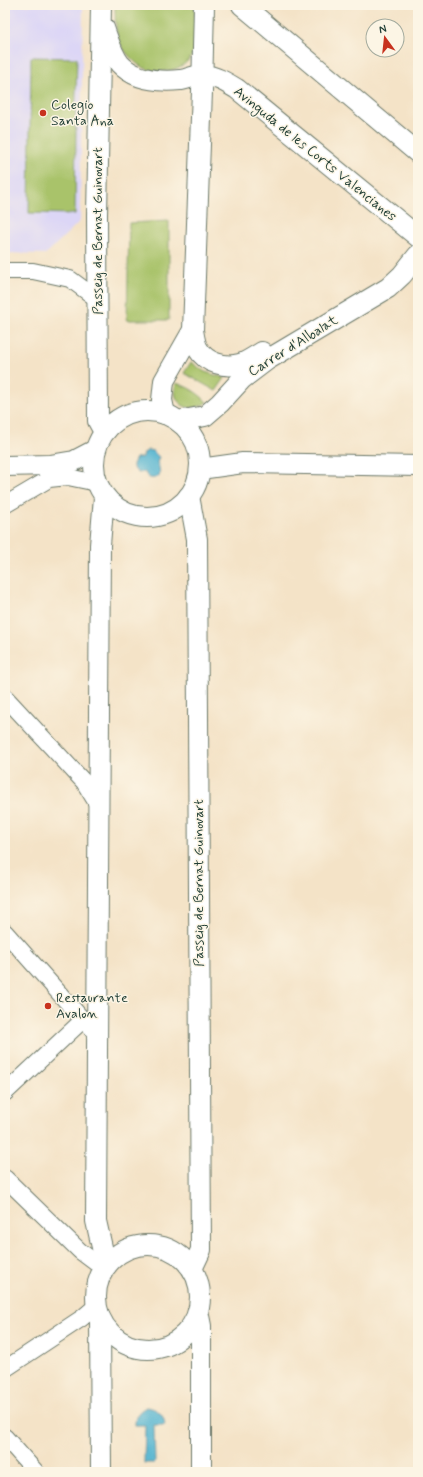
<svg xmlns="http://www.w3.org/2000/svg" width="423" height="1477" font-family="Mynerve,sans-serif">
	<rect width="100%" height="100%" fill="#fcf5e5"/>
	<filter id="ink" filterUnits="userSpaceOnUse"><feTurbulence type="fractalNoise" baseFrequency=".025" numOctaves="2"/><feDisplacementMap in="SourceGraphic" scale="8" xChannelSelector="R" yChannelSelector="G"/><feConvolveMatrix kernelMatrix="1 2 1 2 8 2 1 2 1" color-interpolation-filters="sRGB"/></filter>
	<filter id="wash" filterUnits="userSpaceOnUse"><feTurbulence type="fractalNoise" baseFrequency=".012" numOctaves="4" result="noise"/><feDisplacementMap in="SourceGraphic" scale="16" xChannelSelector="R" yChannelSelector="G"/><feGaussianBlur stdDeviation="0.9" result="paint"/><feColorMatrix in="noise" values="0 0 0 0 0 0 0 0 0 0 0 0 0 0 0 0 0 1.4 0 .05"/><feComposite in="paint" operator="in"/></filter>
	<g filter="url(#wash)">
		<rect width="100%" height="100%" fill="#f4e3c7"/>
		<path fill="#dcd6f6" d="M 5,5 L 83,5 L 80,221 L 46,254 L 5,253 Z"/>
		<g fill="#a9c36a" stroke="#64804f">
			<path d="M 115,5 L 195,5 C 195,14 197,45 194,51 C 186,72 157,77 139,65 C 133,61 126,53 122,47 C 115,35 115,18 115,5 Z"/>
			<path d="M 31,57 L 77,58 L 75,128 L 76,129 L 75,214 L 29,213 Z"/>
			<path d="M 169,221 L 169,320 L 127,320 L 129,223 Z"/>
			<path d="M 191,362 L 205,372 L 225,378 L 216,391 L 184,373 Z"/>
			<path d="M 176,383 C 189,387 198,393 207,402 C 191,415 170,405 176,383 Z"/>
		</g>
		<g fill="#51b3d0" stroke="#387882">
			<path d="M 148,450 L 153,451 L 159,457 L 157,463 C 160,468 160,471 159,476 C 153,480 147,479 145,472 L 138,473 L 133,468 L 133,464 L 136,458 L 143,457 L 144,453 Z"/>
			<path d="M 146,1407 C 157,1408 164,1414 165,1425 L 154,1425 L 155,1463 L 144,1463 L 145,1425 L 135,1425 C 135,1415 138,1412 146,1407 Z"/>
		</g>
	</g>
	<g filter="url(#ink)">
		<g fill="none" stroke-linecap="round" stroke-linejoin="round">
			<defs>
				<g id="minor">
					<path d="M 5,271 L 33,271 L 70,279 L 97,299"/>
					<path d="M 5,505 L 49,479 L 68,477 L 97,483"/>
					<path d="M 5,697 L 84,782 L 98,805"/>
					<path d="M 5,932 L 83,1020 L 97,1034"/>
					<path d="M 5,1093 L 83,1020"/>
					<path d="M 5,1178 L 80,1251 L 104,1269"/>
					<path d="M 5,1369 L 82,1318 L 96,1306"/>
					<path d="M 5,1437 L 36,1472"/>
				</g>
				<g id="tertiary">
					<path d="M 101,5 L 97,215 L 98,421 L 104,432"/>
					<path d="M 242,5 L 418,153"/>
					<path d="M 104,28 C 108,39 112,54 120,64 C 135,80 159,82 180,80 C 187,80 196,74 203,75 C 216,76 227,83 237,89 L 418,237"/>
					<path d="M 193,330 C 194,336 195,344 198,349 C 206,363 225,368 240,364 C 247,362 255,356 262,352"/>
					<circle cx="147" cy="464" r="53"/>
					<path d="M 165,414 L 162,400 L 164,381 L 193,330 L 202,91 L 204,5"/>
					<path d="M 178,421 L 205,416 L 220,403 L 242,379 L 267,360 L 388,288 L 402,275 L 418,255"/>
					<path d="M 5,466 L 50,465 L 74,461 L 95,450"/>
					<path d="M 200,469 L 243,463 L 418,466"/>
					<path d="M 189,496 L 197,539 L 201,1250 L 192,1269"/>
					<path d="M 104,497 L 100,545 L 96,1221 L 106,1265"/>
					<circle cx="148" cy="1297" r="52"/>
					<path d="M 198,1311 L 201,1326 L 201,1472"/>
					<path d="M 100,1319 L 101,1472"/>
				</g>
			</defs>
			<use href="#minor" stroke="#6a7767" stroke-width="18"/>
			<use href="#tertiary" stroke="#6a7767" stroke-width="22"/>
			<use href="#minor" stroke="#fff" stroke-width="16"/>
			<use href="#tertiary" stroke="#fff" stroke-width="20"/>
		</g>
	</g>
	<g fill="#c8321e" stroke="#fcf5e5" stroke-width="1.5">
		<circle cx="43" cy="113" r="4"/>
		<circle cx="48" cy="1006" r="4"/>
	</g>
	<g text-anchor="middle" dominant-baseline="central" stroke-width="3" stroke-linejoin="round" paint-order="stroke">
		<g font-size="14" fill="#1f3d34" stroke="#fcf5e5" text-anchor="start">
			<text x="51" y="105">Colegio<tspan x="51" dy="16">Santa Ana</tspan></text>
			<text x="56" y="998">Restaurante<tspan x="56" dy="16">Avalon</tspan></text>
		</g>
		<g font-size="14" fill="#1f3d34" stroke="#fcf5e5">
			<text transform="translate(315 154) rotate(39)">Avinguda de les Corts Valencianes</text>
			<text transform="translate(98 231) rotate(-90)">Passeig de Bernat Guinovart</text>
			<text transform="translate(293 346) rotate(-32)">Carrer d'Albalat</text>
			<text transform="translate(199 883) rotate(-90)">Passeig de Bernat Guinovart</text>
		</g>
	</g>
	<rect width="423" height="1477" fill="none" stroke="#fcf5e5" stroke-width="20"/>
	<g transform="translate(385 38) rotate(345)"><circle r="19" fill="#fcf5e5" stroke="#a4ab9e"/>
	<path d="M0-3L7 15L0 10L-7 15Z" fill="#c8321e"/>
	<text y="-6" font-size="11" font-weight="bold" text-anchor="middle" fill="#1f3d34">N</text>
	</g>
</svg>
